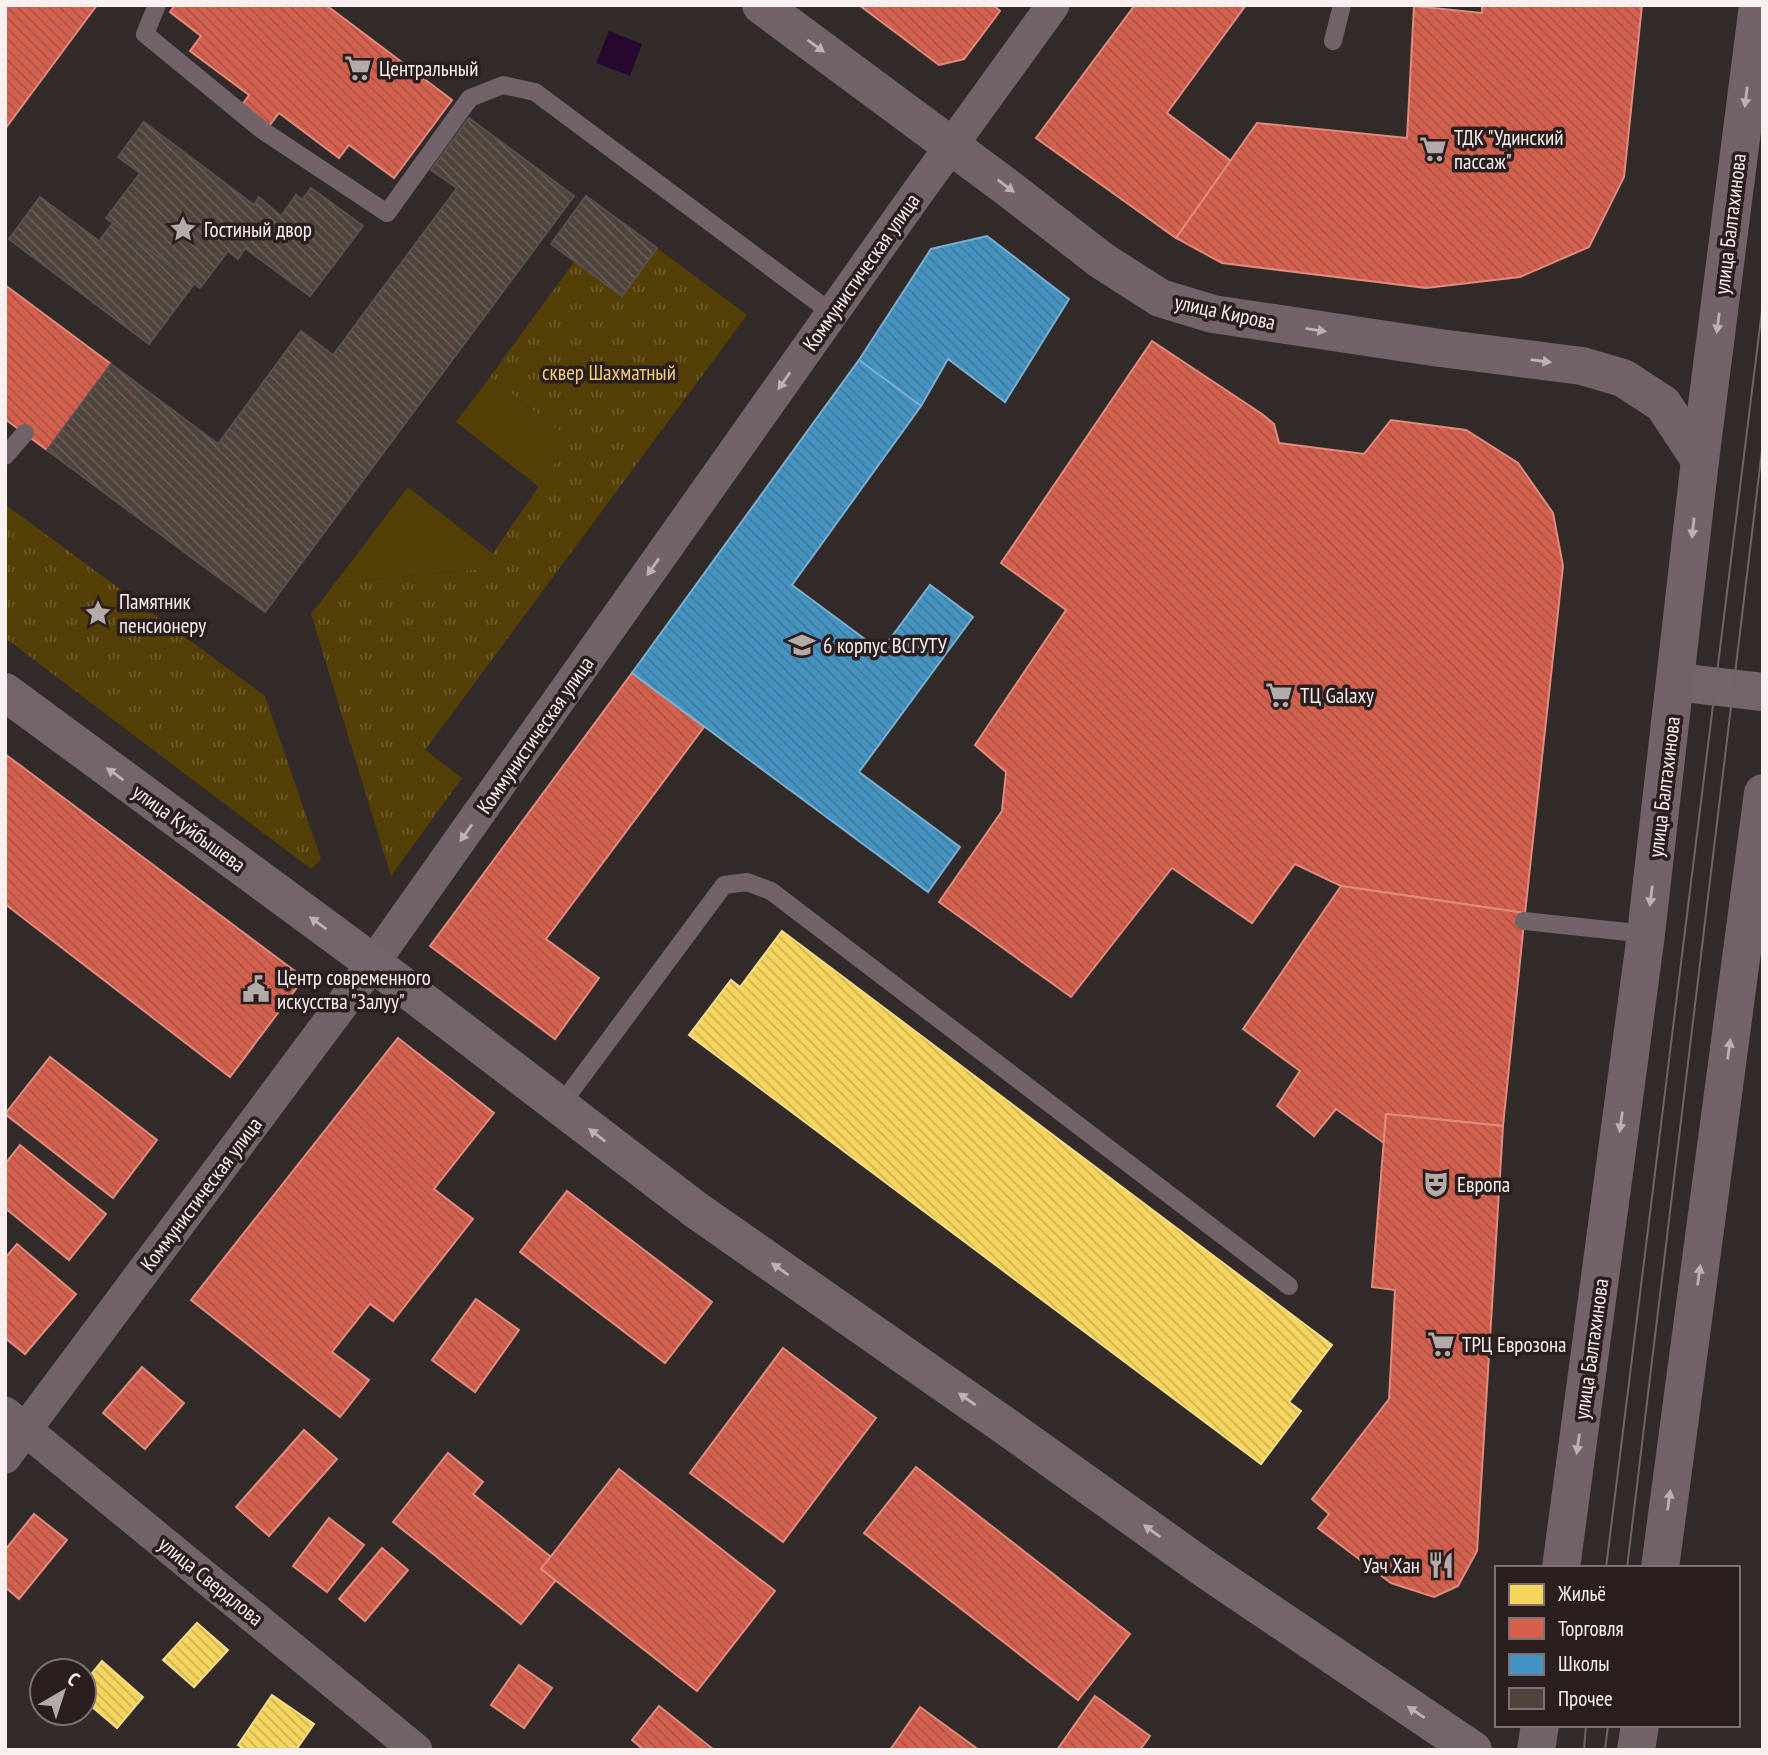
<svg xmlns="http://www.w3.org/2000/svg" width="1768" height="1755" font-family="'PT Sans Narrow',sans-serif">
	<defs>
		<pattern id="park-tufts" width="24" height="20" patternUnits="userSpaceOnUse" patternTransform="scale(1.75)"><rect width="24" height="20" fill="#543f07"/><path d="M3 7l-1-3M5 7V3M7 7l1-3M15 17l-1-3M17 17v-4M19 17l1-3" fill="none" stroke="#6d5b2b"/></pattern>
		<pattern id="homes-back-hatch" width="6" height="6" patternUnits="userSpaceOnUse" patternTransform="scale(1.75)"><rect width="6" height="6" fill="#f6d55c"/><path d="M-1 5l2 2M0 0l6 6M5-1l2 2" fill="none" stroke="#cbb257"/></pattern>
		<pattern id="shops-back-hatch" width="6" height="6" patternUnits="userSpaceOnUse" patternTransform="scale(1.75)"><rect width="6" height="6" fill="#d6604d"/><path d="M-1 5l2 2M0 0l6 6M5-1l2 2" fill="none" stroke="#a5584b"/></pattern>
		<pattern id="schools-back-hatch" width="6" height="6" patternUnits="userSpaceOnUse" patternTransform="scale(1.75)"><rect width="6" height="6" fill="#4393c3"/><path d="M-1 5l2 2M0 0l6 6M5-1l2 2" fill="none" stroke="#467998"/></pattern>
		<pattern id="building-back-hatch" width="6" height="6" patternUnits="userSpaceOnUse" patternTransform="scale(1.75)"><rect width="6" height="6" fill="#50433c"/><path d="M-1 5l2 2M0 0l6 6M5-1l2 2" fill="none" stroke="#6a5e58"/></pattern>
	</defs>
	<rect width="100%" height="100%" fill="#322b2a"/>
	<g fill="#543f07">
		<path d="M 490,377 L 571,440 L 539,487 L 456,422 Z"/>
		<path d="M 408,487 L 493,554 L 482,569 L 335,583 Z"/>
	</g>
	<g fill="url(#park-tufts)">
		<path d="M 657,248 L 747,315 L 425,750 L 462,778 L 391,876 L 311,614 L 335,583 L 482,569 L 571,440 L 490,377 L 574,262 L 622,296 Z"/>
		<path d="M 6,505 L 265,696 L 321,859 L 311,869 L 5,638 Z"/>
	</g>
	<path fill="#27082f" d="M 609,31 L 642,44 L 630,76 L 596,63 Z"/>
	<g fill="url(#homes-back-hatch)" stroke="#f7dd88" stroke-width="2">
		<path d="M 782,931 L 1332,1345 L 1289,1402 L 1301,1411 L 1261,1464 L 689,1035 L 731,980 L 740,987 Z"/>
		<path d="M 197,1623 L 228,1650 L 194,1687 L 163,1660 Z"/>
		<path d="M 102,1661 L 143,1697 L 117,1728 L 84,1700 L 84,1683 Z"/>
		<path d="M 272,1695 L 314,1724 L 296,1750 L 245,1750 L 238,1745 Z"/>
	</g>
	<g fill="url(#shops-back-hatch)" stroke="#e08b7e" stroke-width="2">
		<path d="M 5,5 L 97,5 L 5,129 Z"/>
		<path d="M 175,5 L 326,5 L 452,100 L 394,178 L 349,145 L 339,158 L 279,113 L 269,126 L 242,105 L 249,95 L 190,51 L 201,36 L 170,12 Z"/>
		<path d="M 859,5 L 993,5 L 1000,11 L 964,59 L 939,65 Z"/>
		<path d="M 1135,5 L 1246,5 L 1167,113 L 1231,161 L 1176,238 L 1036,138 Z"/>
		<path d="M 1482,5 L 1642,5 L 1624,177 L 1589,247 L 1520,277 L 1426,288 L 1222,263 L 1176,238 L 1257,123 L 1407,138 L 1414,6 L 1482,13 Z"/>
		<path d="M 5,285 L 111,364 L 47,450 L 5,419 Z"/>
		<path d="M 1152,341 L 1262,414 L 1274,424 L 1279,443 L 1364,454 L 1391,420 L 1466,430 L 1518,463 L 1553,513 L 1563,566 L 1525,913 L 1341,886 L 1295,864 L 1252,923 L 1172,868 L 1071,997 L 939,902 L 1002,811 L 1006,772 L 975,745 L 1066,610 L 1001,563 Z"/>
		<path d="M 632,673 L 704,727 L 546,939 L 599,978 L 555,1039 L 430,946 Z"/>
		<path d="M 5,754 L 304,978 L 230,1077 L 5,904 Z"/>
		<path d="M 1341,886 L 1525,913 L 1503,1126 L 1386,1114 L 1384,1143 L 1336,1109 L 1314,1136 L 1277,1106 L 1300,1071 L 1243,1029 Z"/>
		<path d="M 398,1038 L 494,1113 L 434,1189 L 473,1219 L 393,1321 L 370,1304 L 332,1352 L 369,1380 L 340,1417 L 191,1300 Z"/>
		<path d="M 50,1057 L 157,1140 L 113,1198 L 5,1114 Z"/>
		<path d="M 1386,1114 L 1503,1126 L 1477,1551 L 1458,1586 L 1434,1597 L 1391,1583 L 1318,1528 L 1329,1514 L 1312,1499 L 1389,1399 L 1395,1290 L 1372,1287 Z"/>
		<path d="M 20,1145 L 106,1214 L 69,1260 L 5,1208 L 5,1164 Z"/>
		<path d="M 567,1191 L 712,1302 L 665,1363 L 520,1252 Z"/>
		<path d="M 17,1244 L 76,1294 L 25,1354 L 5,1338 L 5,1258 Z"/>
		<path d="M 476,1299 L 519,1330 L 475,1392 L 432,1360 Z"/>
		<path d="M 783,1348 L 876,1418 L 783,1542 L 690,1473 Z"/>
		<path d="M 142,1367 L 184,1403 L 145,1449 L 103,1413 Z"/>
		<path d="M 304,1430 L 337,1459 L 269,1536 L 236,1507 Z"/>
		<path d="M 448,1453 L 483,1482 L 473,1494 L 551,1557 L 541,1569 L 556,1580 L 521,1624 L 393,1522 Z"/>
		<path d="M 916,1467 L 1130,1634 L 1078,1700 L 864,1533 Z"/>
		<path d="M 619,1469 L 775,1591 L 697,1691 L 541,1569 Z"/>
		<path d="M 34,1514 L 67,1540 L 19,1599 L 5,1587 L 5,1550 Z"/>
		<path d="M 329,1518 L 364,1545 L 327,1592 L 293,1566 Z"/>
		<path d="M 382,1548 L 408,1570 L 365,1621 L 339,1599 Z"/>
		<path d="M 519,1665 L 552,1688 L 524,1728 L 491,1705 Z"/>
		<path d="M 1095,1696 L 1150,1736 L 1140,1750 L 1057,1750 Z"/>
		<path d="M 659,1706 L 714,1750 L 644,1750 L 632,1740 Z"/>
		<path d="M 920,1707 L 979,1750 L 890,1750 Z"/>
	</g>
	<g fill="url(#schools-back-hatch)" stroke="#7aafd0" stroke-width="2">
		<path d="M 987,236 L 1069,299 L 1005,402 L 948,359 L 921,406 L 859,360 L 931,249 Z"/>
		<path d="M 859,360 L 921,406 L 792,585 L 881,651 L 930,585 L 973,617 L 859,772 L 960,847 L 928,892 L 632,673 Z"/>
	</g>
	<g fill="url(#building-back-hatch)" stroke="#57514f" stroke-width="2">
		<path d="M 469,118 L 574,196 L 265,612 L 47,450 L 111,364 L 218,444 L 301,331 L 333,355 L 457,188 L 431,170 Z"/>
		<path d="M 144,122 L 254,205 L 259,197 L 281,216 L 296,195 L 302,200 L 311,188 L 363,226 L 310,296 L 245,248 L 238,259 L 228,251 L 200,288 L 106,218 L 140,173 L 118,157 Z"/>
		<path d="M 586,196 L 657,248 L 622,296 L 551,244 Z"/>
		<path d="M 40,197 L 99,241 L 113,223 L 194,284 L 149,344 L 9,239 Z"/>
	</g>
	<g fill="none" stroke-linecap="round" stroke-linejoin="round">
		<g stroke="#716369" stroke-width="18">
			<path d="M 157,5 L 145,34 L 262,130 L 387,213 L 470,98 L 503,85 L 535,92 L 832,313"/>
			<path d="M 1333,41 L 1342,5"/>
			<path d="M 5,456 L 25,433"/>
			<path d="M 1524,921 L 1646,934"/>
			<path d="M 560,1106 L 724,885 L 747,882 L 771,891 L 1289,1286"/>
		</g>
		<g stroke="#716369" stroke-width="33">
			<path d="M 5,1413 L 416,1750"/>
			<path d="M 5,1457 L 373,963 L 915,196 L 1053,5"/>
		</g>
		<path stroke="#716369" stroke-width="38" d="M 761,5 L 1008,188 L 1101,260 L 1160,298 L 1213,314 L 1440,348 L 1582,366 L 1623,378 L 1663,404 L 1700,460"/>
		<g stroke="#74646b" stroke-width="38">
			<path d="M 1676,682 L 1763,692"/>
			<path d="M 5,692 L 373,963 L 696,1210 L 1011,1430 L 1208,1571 L 1473,1750"/>
		</g>
		<g stroke="#736269" stroke-width="38">
			<path d="M 1561,1568 L 1646,934 L 1700,460 L 1758,5"/>
			<path d="M 1660,1568 L 1763,793"/>
			<path d="M 1536,1750 L 1540,1725"/>
			<path d="M 1636,1750 L 1640,1725"/>
		</g>
		<g stroke="#6e6667" stroke-width="2">
			<path d="M 1606,1568 L 1763,302"/>
			<path d="M 1627,1568 L 1763,442"/>
			<path d="M 1584,1750 L 1586,1725"/>
			<path d="M 1605,1750 L 1608,1725"/>
		</g>
	</g>
	<defs><path id="oneway-solid" d="M-6-.8H1V-3.2L6.5 0L1 3.2V.8H-6Z" transform="scale(1.75)"/></defs>
	<g fill="#bcb1b3">
		<use href="#oneway-solid" transform="translate(816 46) rotate(36)"/>
		<use href="#oneway-solid" transform="translate(1006 186) rotate(37)"/>
		<use href="#oneway-solid" transform="translate(1316 330) rotate(9)"/>
		<use href="#oneway-solid" transform="translate(1541 361) rotate(8)"/>
		<use href="#oneway-solid" transform="translate(784 381) rotate(125)"/>
		<use href="#oneway-solid" transform="translate(653 567) rotate(125)"/>
		<use href="#oneway-solid" transform="translate(466 833) rotate(125)"/>
	</g>
	<g fill="#bdb0b3">
		<use href="#oneway-solid" transform="translate(1746 97) rotate(97)"/>
		<use href="#oneway-solid" transform="translate(1718 323) rotate(97)"/>
		<use href="#oneway-solid" transform="translate(1693 528) rotate(96)"/>
		<use href="#oneway-solid" transform="translate(1651 896) rotate(97)"/>
		<use href="#oneway-solid" transform="translate(1729 1049) rotate(-82)"/>
		<use href="#oneway-solid" transform="translate(1621 1122) rotate(98)"/>
		<use href="#oneway-solid" transform="translate(1699 1275) rotate(-82)"/>
		<use href="#oneway-solid" transform="translate(1578 1444) rotate(98)"/>
		<use href="#oneway-solid" transform="translate(1669 1500) rotate(-82)"/>
	</g>
	<g fill="#bdb1b4">
		<use href="#oneway-solid" transform="translate(115 774) rotate(-144)"/>
		<use href="#oneway-solid" transform="translate(318 923) rotate(-144)"/>
		<use href="#oneway-solid" transform="translate(597 1135) rotate(-142)"/>
		<use href="#oneway-solid" transform="translate(780 1269) rotate(-145)"/>
		<use href="#oneway-solid" transform="translate(967 1399) rotate(-145)"/>
		<use href="#oneway-solid" transform="translate(1152 1531) rotate(-144)"/>
		<use href="#oneway-solid" transform="translate(1416 1712) rotate(-146)"/>
	</g>
	<defs>
		<symbol id="supermarket-bare" viewBox="-9 -9 18 18"><path d="M-6-5.5h2.5l.6 2H6L4.5 2H-2.5L-4.4-4H-6ZM-1.5 3.2a1.3 1.3 0 1 0 .1 0ZM3 3.2a1.3 1.3 0 1 0 .1 0Z" fill="#b3abaa" stroke="#2b1e1e" stroke-width="2.5" paint-order="stroke"/></symbol>
		<symbol id="sight-bare" viewBox="-9 -9 18 18"><path d="M0-6L1.8-2.2L6-1.7L2.9 1.2L3.7 5.4L0 3.3L-3.7 5.4L-2.9 1.2L-6-1.7L-1.8-2.2Z" fill="#b3abaa" stroke="#2b1e1e" stroke-width="2.5" paint-order="stroke"/></symbol>
		<symbol id="university-bare" viewBox="-9 -9 18 18"><path d="M0-5L7-2L0 1L-7-2ZM-4 1L0 2.5L4 1V4Q0 6-4 4Z" fill="#b3abaa" stroke="#2b1e1e" stroke-width="2.5" paint-order="stroke"/></symbol>
		<symbol id="civic-bare" viewBox="-9 -9 18 18"><path d="M-.6-6.5H3V-4.5H.6V-3L4-1V1h2V6H-6V1h2V-1L-.6-3ZM-1.2 2.5V6h2.4V2.5Z" fill="#b3abaa" stroke="#2b1e1e" stroke-width="2.5" paint-order="stroke"/></symbol>
		<symbol id="theatre-bare" viewBox="-9 -9 18 18"><path d="M-5-5.5Q0-4 5-5.5V0Q5 5 0 6Q-5 5-5 0ZM-3.3-2.5H-1v1.5H-3.3ZM1-2.5H3.3v1.5H1ZM-2.8 1Q0 5.5 2.8 1Z" fill="#b3abaa" stroke="#2b1e1e" stroke-width="2.5" paint-order="stroke"/></symbol>
		<symbol id="restaurant-bare" viewBox="-9 -9 18 18"><path d="M-5-6h1v4h1v-4h1v4h1v-4h1v5L-1.5 .5V6h-2V.5L-5-1ZM5-6V6H3V1.5H1.5Q1.5-4 5-6Z" fill="#b3abaa" stroke="#2b1e1e" stroke-width="2.5" paint-order="stroke"/></symbol>
	</defs>
	<g fill-rule="evenodd">
		<use href="#supermarket-bare" x="339" y="49" width="38" height="38"/>
		<use href="#supermarket-bare" x="1414" y="130" width="38" height="38"/>
		<use href="#sight-bare" x="164" y="210" width="38" height="38"/>
		<use href="#sight-bare" x="79" y="594" width="38" height="38"/>
		<use href="#university-bare" x="783" y="626" width="38" height="38"/>
		<use href="#supermarket-bare" x="1260" y="676" width="38" height="38"/>
		<use href="#civic-bare" x="237" y="970" width="38" height="38"/>
		<use href="#theatre-bare" x="1417" y="1165" width="38" height="38"/>
		<use href="#supermarket-bare" x="1422" y="1325" width="38" height="38"/>
		<use href="#restaurant-bare" x="1422" y="1546" width="38" height="38"/>
	</g>
	<g text-anchor="middle" dominant-baseline="central" stroke-width="7" stroke-linejoin="round" paint-order="stroke">
		<g font-size="21" fill="#f9f0ef" stroke="#2b1e1e" text-anchor="start">
			<text x="379" y="68">Центральный</text>
			<text x="1454" y="137">ТДК "Удинский<tspan x="1454" dy="24">пассаж"</tspan></text>
			<text x="204" y="229">Гостиный двор</text>
			<text x="119" y="601">Памятник<tspan x="119" dy="24">пенсионеру</tspan></text>
			<text x="823" y="645">6 корпус ВСГУТУ</text>
			<text x="1300" y="695">ТЦ Galaxy</text>
			<text x="277" y="977">Центр современного<tspan x="277" dy="24">искусства "Залуу"</tspan></text>
			<text x="1457" y="1184">Европа</text>
			<text x="1462" y="1344">ТРЦ Еврозона</text>
			<text x="1420" y="1565" text-anchor="end">Уач Хан</text>
		</g>
		<g font-size="21" fill="#f9f0ef" stroke="#2b1e1e">
			<text transform="translate(1730 224) rotate(-83)">улица Балтахинова</text>
			<text transform="translate(861 272) rotate(-55)">Коммунистическая улица</text>
			<text transform="translate(1225 312) rotate(12)">улица Кирова</text>
			<text transform="translate(535 735) rotate(-55)">Коммунистическая улица</text>
			<text transform="translate(1664 787) rotate(-83)">улица Балтахинова</text>
			<text transform="translate(189 828) rotate(36)">улица Куйбышева</text>
			<text transform="translate(201 1194) rotate(-53)">Коммунистическая улица</text>
			<text transform="translate(1591 1349) rotate(-82)">улица Балтахинова</text>
			<text transform="translate(211 1581) rotate(39)">улица Свердлова</text>
		</g>
		<g font-size="21" fill="#f5ce75" stroke="#2b1e1e">
			<text x="609" y="372">сквер Шахматный</text>
		</g>
	</g>
	<rect width="1768" height="1755" fill="none" stroke="#f9f0ef" stroke-width="14"/>
	<rect x="1495" y="1566" width="245" height="161" fill="#2b1e1e" stroke="#7d7272" stroke-width="2"/>
	<rect x="1509" y="1584" width="35" height="21" fill="#f6d55c" stroke="#7d7272" stroke-width="2"/>
	<text x="1558" y="1601" font-size="21" fill="#f9f0ef">Жильё</text>
	<rect x="1509" y="1618" width="35" height="21" fill="#d6604d" stroke="#7d7272" stroke-width="2"/>
	<text x="1558" y="1636" font-size="21" fill="#f9f0ef">Торговля</text>
	<rect x="1509" y="1654" width="35" height="21" fill="#4393c3" stroke="#7d7272" stroke-width="2"/>
	<text x="1558" y="1671" font-size="21" fill="#f9f0ef">Школы</text>
	<rect x="1509" y="1688" width="35" height="21" fill="#50433c" stroke="#7d7272" stroke-width="2"/>
	<text x="1558" y="1706" font-size="21" fill="#f9f0ef">Прочее</text>
	<g transform="translate(63 1692) rotate(39)"><circle r="33" fill="#2b1e1e" stroke="#7d7272" stroke-width="2"/>
	<path d="M0-5L12 26L0 18L-12 26Z" fill="#b3abaa"/>
	<text y="-10" font-size="19" font-weight="bold" text-anchor="middle" fill="#f9f0ef">С</text>
	</g>
</svg>
